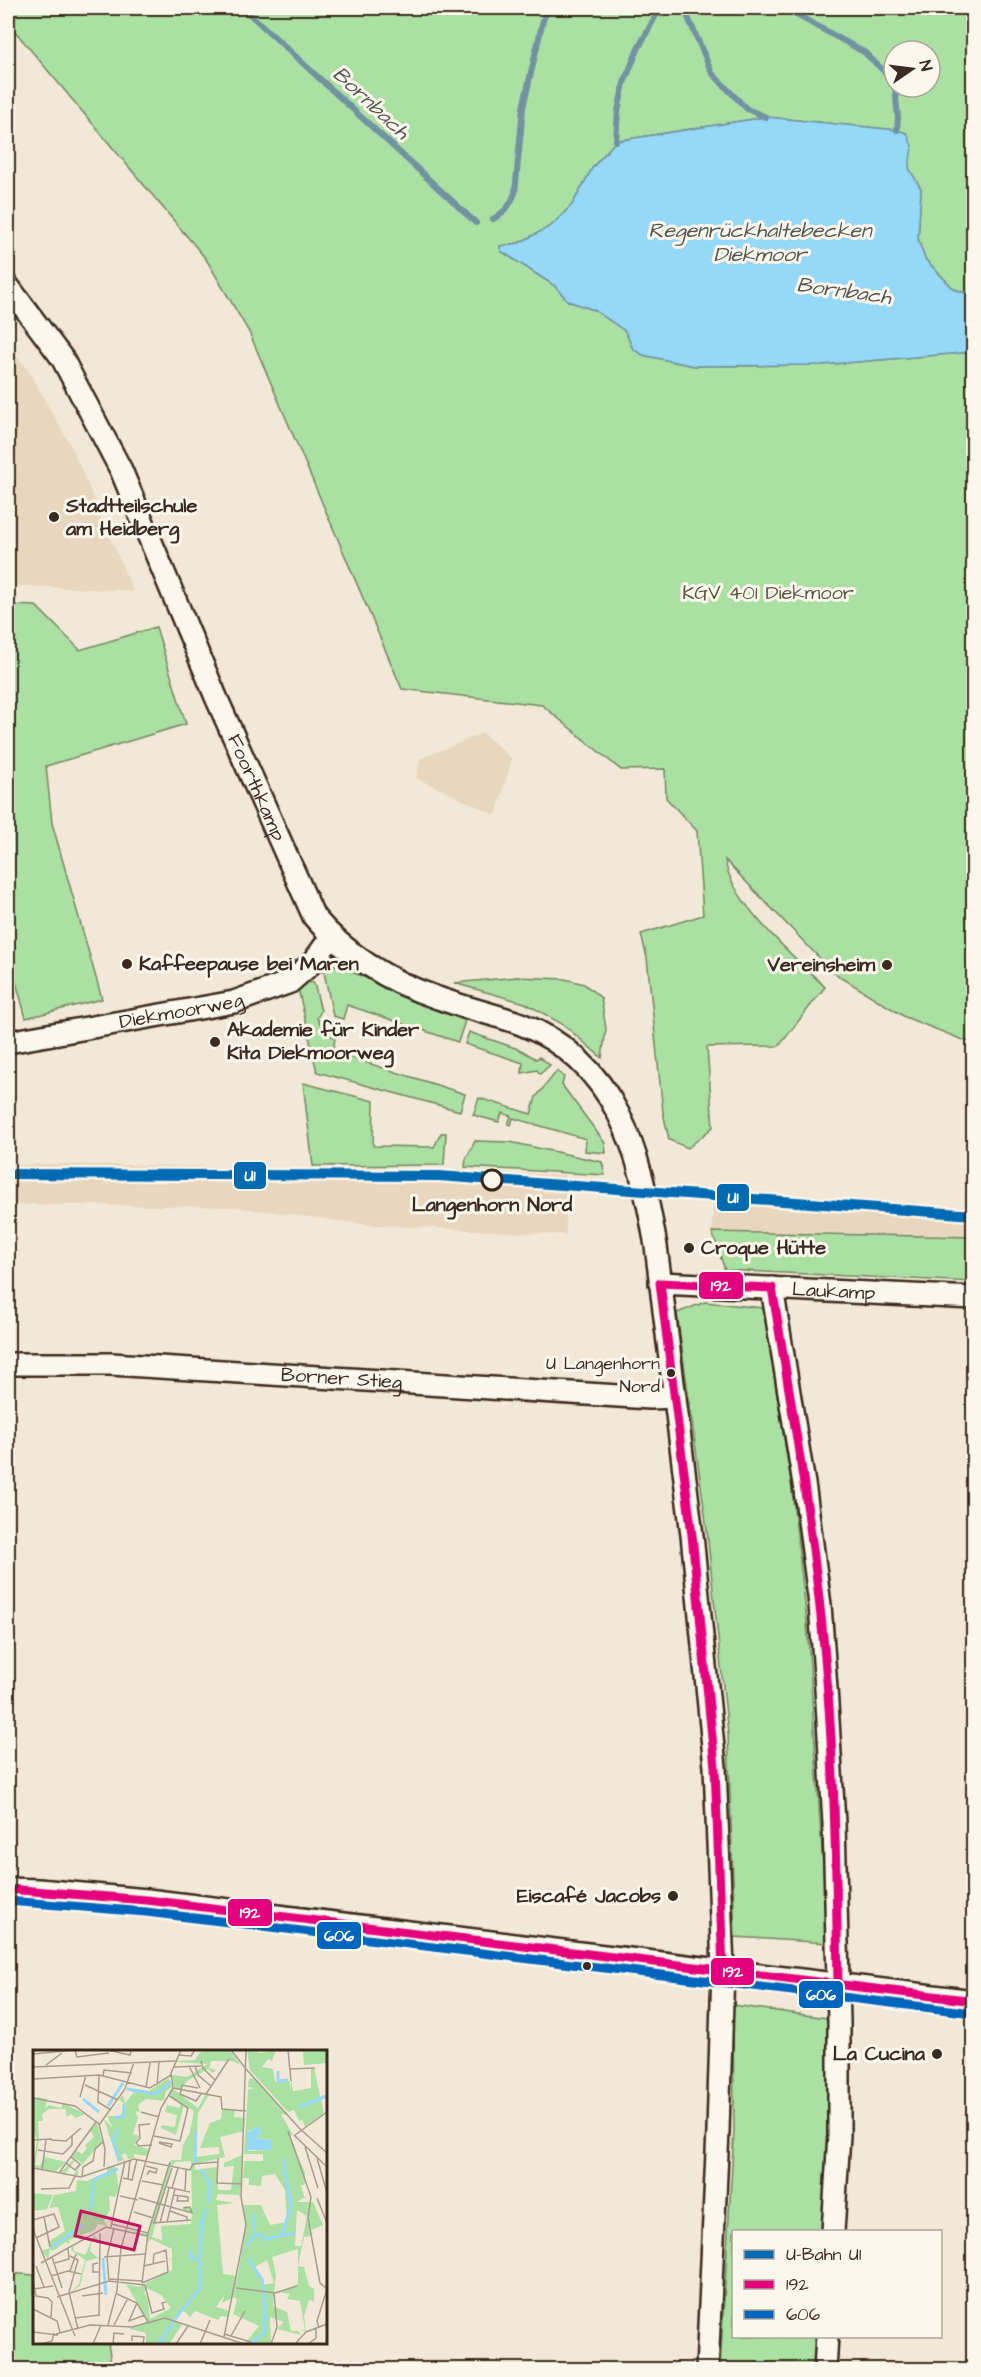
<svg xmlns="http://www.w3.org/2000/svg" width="981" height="2377" font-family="'Architects Daughter',sans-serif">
	<rect width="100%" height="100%" fill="#f2e8d7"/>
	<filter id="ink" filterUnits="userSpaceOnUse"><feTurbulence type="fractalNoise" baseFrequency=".0167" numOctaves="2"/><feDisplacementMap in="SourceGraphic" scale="12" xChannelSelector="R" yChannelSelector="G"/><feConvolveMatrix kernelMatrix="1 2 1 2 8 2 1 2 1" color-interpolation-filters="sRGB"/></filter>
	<g filter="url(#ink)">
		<g fill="#e8d6be">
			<path d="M 8,345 L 27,368 L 72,448 L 133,591 L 8,585 Z"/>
			<path d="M 483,733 L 512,759 L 496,815 L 416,778 L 420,759 Z"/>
			<path d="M 39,1164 L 191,1166 L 259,1171 L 565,1175 L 566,1235 L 362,1224 L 236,1207 L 8,1204 L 8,1166 Z"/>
			<path d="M 714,1191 L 973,1207 L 973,1237 L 712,1232 Z"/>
		</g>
		<g fill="#abe0a3" stroke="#738560" stroke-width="1.5" fill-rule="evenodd">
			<path d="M 8,8 L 973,8 L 973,295 L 954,289 L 925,259 L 918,239 L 921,189 L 909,168 L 907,133 L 897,130 L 766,117 L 616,141 L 593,167 L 572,205 L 551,226 L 519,243 L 500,246 L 501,251 L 555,286 L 568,301 L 594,310 L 625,331 L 633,349 L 643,355 L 694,366 L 821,365 L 973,352 L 973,1044 L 905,1017 L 834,973 L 725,860 C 731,903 794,956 825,987 L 779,1046 L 707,1047 L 713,1127 L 688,1148 L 669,1140 L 663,1112 L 647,958 L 641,934 L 703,915 L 697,831 L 666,798 L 665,769 L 621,770 L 542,705 L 402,689 L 249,332 L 206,259 L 8,23 ZM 894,51 L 930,51 L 930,87 L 894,87 Z"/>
			<path d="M 8,605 L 36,606 L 80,650 L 156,627 L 186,724 L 46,766 L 52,823 L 102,999 L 26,1018 L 8,953 Z"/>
			<path d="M 329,965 L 336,965 L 465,1021 L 458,1042 L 347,1005 L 343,1019 L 333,1016 L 323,967 Z"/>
			<path d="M 517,977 L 565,979 L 584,984 L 601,998 L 606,1029 L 602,1058 L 564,1025 L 525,1003 L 454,983 Z"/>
			<path d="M 306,982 L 314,983 L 321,1011 L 317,1018 L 325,1031 L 335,1038 L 333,1052 L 465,1094 L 460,1111 L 317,1072 L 298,988 Z"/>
			<path d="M 469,1032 L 521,1050 L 536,1059 L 539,1057 L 550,1065 L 540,1074 L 537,1070 L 522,1073 L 523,1063 L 465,1044 Z"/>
			<path d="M 557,1071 L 564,1077 L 562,1085 L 605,1143 L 606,1153 L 585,1151 L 586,1139 L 513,1118 L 511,1125 L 508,1124 L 511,1116 L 502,1113 L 499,1122 L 473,1115 L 479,1098 L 531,1114 L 536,1097 Z"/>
			<path d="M 303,1083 L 374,1101 L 373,1146 L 434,1147 L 441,1133 L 446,1133 L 444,1165 L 313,1166 Z"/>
			<path d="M 475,1141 L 510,1142 L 602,1162 L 605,1175 L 465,1167 L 466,1159 Z"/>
			<path d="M 712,1232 L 973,1237 L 973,1282 L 725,1270 Z"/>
			<path d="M 705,1302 L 763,1308 L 791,1482 L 807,1622 L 828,1943 L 735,1937 L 728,1734 L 706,1522 L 677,1313 Z"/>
			<path d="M 733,2005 L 827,2018 L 827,2129 L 822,2231 L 734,2232 L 734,2336 L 816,2337 L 814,2369 L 720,2369 L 734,2131 Z"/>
			<path d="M 8,2273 L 34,2275 L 34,2342 L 108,2343 L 112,2369 L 8,2369 Z"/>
		</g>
		<path fill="#95d8f7" stroke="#7192a0" stroke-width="1.5" d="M 766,117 L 897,130 L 907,133 L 912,146 L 909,168 L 921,189 L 918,239 L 925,259 L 954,289 L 973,296 L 973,352 L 821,365 L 694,366 L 643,355 L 633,349 L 625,331 L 594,310 L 568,301 L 555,286 L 501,251 L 500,246 L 519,243 L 551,226 L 572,205 L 593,167 L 616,141 Z"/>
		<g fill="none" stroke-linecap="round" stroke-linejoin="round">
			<g stroke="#7192a0" stroke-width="6">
				<path d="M 243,8 L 476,223"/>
				<path d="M 684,8 L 712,73 L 747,109 L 766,117"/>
				<path d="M 784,8 L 864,52 L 894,81"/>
				<path d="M 895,87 L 898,118 L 897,130"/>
				<path d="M 616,141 L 618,111 L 624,83 L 638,49 L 656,15 L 671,8"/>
				<path d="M 493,219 C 505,212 510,206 515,193 L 523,108 L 543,20 L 549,8"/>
			</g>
			<defs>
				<g id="minor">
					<path id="s1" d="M 8,286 L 62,358 L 121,470 L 216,697 L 314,917 C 347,956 390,982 438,998 C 465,1008 494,1014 521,1024 C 618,1062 640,1154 656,1246 L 692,1535 L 715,1767 L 723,1969 L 718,2131 L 707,2370"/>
					<path id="s2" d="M 8,1042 L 234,1002 L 290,982 L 314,961 L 331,937"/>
					<path id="s3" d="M 660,1283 L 974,1298"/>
					<path d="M 772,1288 L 805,1490 L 820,1605 L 827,1703 L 834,1823 L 839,2021 L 839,2135 L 833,2232"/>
					<path id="s4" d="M 8,1364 L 111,1364 L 650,1398 L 675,1397"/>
					<path d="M 8,1889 L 39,1890 L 147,1900 L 974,2001"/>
					<path d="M 825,2370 L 827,2336"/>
				</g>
			</defs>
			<use href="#minor" stroke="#3b2a1e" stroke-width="26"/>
			<use href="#minor" stroke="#fbf7ec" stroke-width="21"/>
			<defs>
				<g id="bus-1">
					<path d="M 8,1889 L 147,1900 L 974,2001"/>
					<path d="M 723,1969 L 715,1767 L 692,1535 L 660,1283 L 772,1288 C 792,1407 813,1527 824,1647 C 835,1759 836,1871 838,1983"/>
				</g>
				<path id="bus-2" d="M 8,1901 L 146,1912 L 973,2013"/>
			</defs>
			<use href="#bus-1" stroke="#fbf7ec" stroke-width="14"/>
			<use href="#bus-2" stroke="#fbf7ec" stroke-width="14"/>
			<use href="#bus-1" stroke="#e5007d" stroke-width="9"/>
			<use href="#bus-2" stroke="#0065bd" stroke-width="9"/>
			<defs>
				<path id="metro-1" d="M 8,1174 L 439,1176 L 974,1215"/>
			</defs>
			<use href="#metro-1" stroke="#fbf7ec" stroke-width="15"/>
			<use href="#metro-1" stroke="#006ab3" stroke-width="10"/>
		</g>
	</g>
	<g fill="#3b2a1e" stroke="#fbf7ec" stroke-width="2">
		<circle cx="54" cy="517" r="6"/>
		<circle cx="127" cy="964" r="6"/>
		<circle cx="887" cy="965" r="6"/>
		<circle cx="215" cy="1042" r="6"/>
		<circle cx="689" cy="1248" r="6"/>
		<circle cx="671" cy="1373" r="5"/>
		<circle cx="673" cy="1896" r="6"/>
		<circle cx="587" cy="1966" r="5"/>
		<circle cx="937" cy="2054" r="6"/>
	</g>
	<circle fill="#fbf7ec" stroke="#3b2a1e" stroke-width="3" cx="492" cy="1180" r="10"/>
	<g text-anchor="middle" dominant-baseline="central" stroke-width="6" stroke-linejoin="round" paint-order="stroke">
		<g font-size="18" fill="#3b2a1e" stroke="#fbf7ec" text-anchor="end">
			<text x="660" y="1363">U Langenhorn<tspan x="660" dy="23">Nord</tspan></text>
		</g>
		<g font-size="20" font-weight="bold" fill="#3b2a1e" stroke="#fbf7ec" text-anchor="start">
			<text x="66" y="506">Stadtteilschule<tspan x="66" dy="23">am Heidberg</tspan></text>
			<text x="139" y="964">Kaffeepause bei Maren</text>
			<text x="875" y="965" text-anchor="end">Vereinsheim</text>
			<text x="227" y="1030">Akademie für Kinder<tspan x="227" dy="23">Kita Diekmoorweg</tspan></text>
			<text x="701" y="1248">Croque Hütte</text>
			<text x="661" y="1896" text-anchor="end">Eiscafé Jacobs</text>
			<text x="925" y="2054" text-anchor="end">La Cucina</text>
		</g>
		<g font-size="20" fill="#57583f" stroke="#fbf7ec">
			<text x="768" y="593">KGV 401 Diekmoor</text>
		</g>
		<g font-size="20" fill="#3b2a1e" stroke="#fbf7ec">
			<text stroke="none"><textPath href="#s1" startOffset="562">Foorthkamp</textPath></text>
			<text stroke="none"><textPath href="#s2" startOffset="176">Diekmoorweg</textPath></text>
			<text stroke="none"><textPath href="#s3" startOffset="174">Laukamp</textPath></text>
			<text stroke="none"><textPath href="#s4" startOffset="334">Borner Stieg</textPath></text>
		</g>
		<g font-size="20" font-weight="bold" fill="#3b2a1e" stroke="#fbf7ec">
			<text x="492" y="1205">Langenhorn Nord</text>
		</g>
		<g font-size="21" font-style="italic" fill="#525654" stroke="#fbf7ec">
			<text transform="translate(371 103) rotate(43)">Bornbach</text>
			<text x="760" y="230">Regenrückhaltebecken<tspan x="760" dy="24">Diekmoor</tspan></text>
			<text transform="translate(844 291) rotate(8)">Bornbach</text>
		</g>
	</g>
	<g transform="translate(33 2050)">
		<rect width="294" height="294" fill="#f2e8d7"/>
		<path d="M 181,0 L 197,0 L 207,15 L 200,11 L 178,11 L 176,18 L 183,20 L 180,23 L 175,19 L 154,31 L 148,40 L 141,38 L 139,25 L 154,27 L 174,14 L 144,12 L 141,17 L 143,11 L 162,10 L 167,2 ZM 214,0 L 228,3 L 243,0 L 239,11 L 235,9 L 229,17 L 240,19 L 242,32 L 257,31 L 258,41 L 258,30 L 260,41 L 278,38 L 278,19 L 281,18 L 291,64 L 272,77 L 269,69 L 267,72 L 261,60 L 255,62 L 217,20 ZM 270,0 L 294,0 L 294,13 L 271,15 ZM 136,28 L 139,37 L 133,41 L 131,51 L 113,49 L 105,55 L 107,62 L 102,61 L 105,67 L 100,84 L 106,86 L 101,95 L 117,100 L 115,106 L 101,104 L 101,108 L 95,109 L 93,103 L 88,105 L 91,110 L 85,112 L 71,69 L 80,78 L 74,66 L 90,66 L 93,56 L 86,49 L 90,45 L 92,53 L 101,42 L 93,38 L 116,41 ZM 222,28 L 255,65 L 248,64 L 260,85 L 257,86 L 272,123 L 272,134 L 268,136 L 272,148 L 278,149 L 270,148 L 264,152 L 280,152 L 290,175 L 279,180 L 277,175 L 279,186 L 271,187 L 265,216 L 271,217 L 276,236 L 281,239 L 281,251 L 276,250 L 271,266 L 273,281 L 266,281 L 272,280 L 267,251 L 254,249 L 257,244 L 246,242 L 265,234 L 265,199 L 239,207 L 243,225 L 240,256 L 254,262 L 258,281 L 265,281 L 268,285 L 244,279 L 251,272 L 237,267 L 238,294 L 212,293 L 226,276 L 200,264 L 204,250 L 201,247 L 189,253 L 191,246 L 183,257 L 197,261 L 195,267 L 188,266 L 185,270 L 162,261 L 157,267 L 150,260 L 142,270 L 149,275 L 136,294 L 113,294 L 113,283 L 96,279 L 115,271 L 93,234 L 106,237 L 139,220 L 139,209 L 134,210 L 139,208 L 139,199 L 118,189 L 114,193 L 114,186 L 96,180 L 115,184 L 138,110 L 148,110 L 150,95 L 157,82 L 161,61 L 151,55 L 143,85 L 128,78 L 129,75 L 142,77 L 144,65 L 132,62 L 134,55 L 146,58 L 148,53 L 136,46 L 140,39 L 165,58 L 172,45 L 176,45 L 165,63 L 163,107 L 186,104 L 186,97 L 167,98 L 177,73 L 188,69 L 189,60 L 202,60 L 201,67 L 212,68 L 211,81 L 187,87 L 192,107 L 162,114 L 162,120 L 184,117 L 185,140 L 198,140 L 201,116 L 191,117 L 191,113 L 209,105 L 207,150 L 206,145 L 185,144 L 183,150 L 202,153 L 184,155 L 190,224 L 204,226 L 201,247 L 213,174 L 210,155 L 228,155 L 237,175 L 254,172 L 252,140 L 242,124 L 229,126 L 228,136 L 216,135 L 216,128 L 210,128 L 211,111 L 230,111 L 230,104 L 211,104 L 215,40 L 221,38 L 215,37 L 216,29 ZM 226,78 L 229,82 L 223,88 L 240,90 L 234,98 L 239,96 L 239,100 L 215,101 L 215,81 ZM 158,111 L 159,158 L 151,156 L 150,161 L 159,163 L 158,174 L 128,176 L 129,190 L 119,187 L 138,117 L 143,112 ZM 264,160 L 274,166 L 268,196 L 262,196 ZM 234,210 L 241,233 L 230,235 L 222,217 ZM 114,238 L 128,245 L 138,258 L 117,269 L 115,250 L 112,243 L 110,245 ZM 5,47 L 14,49 L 12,58 L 16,55 L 28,58 L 30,53 L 52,64 L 43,68 L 38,64 L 34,67 L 32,59 L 16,59 L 9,64 L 10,71 L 5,71 L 6,89 L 2,115 L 7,116 L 11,107 L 33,112 L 22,122 L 0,117 L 4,90 L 0,80 L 0,49 ZM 64,73 L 69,92 L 45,119 L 45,126 L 40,125 L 49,113 L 43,109 L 32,124 L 27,123 L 42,108 L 38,107 L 43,100 L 49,104 L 54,98 L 52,95 L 61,87 L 57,80 ZM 82,116 L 86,138 L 82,147 L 76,146 L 77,160 L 71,171 L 75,176 L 65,174 L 62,180 L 36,190 L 37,194 L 33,192 L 20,201 L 17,199 L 15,209 L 8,201 L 17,198 L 15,192 L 32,181 L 25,157 L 16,158 L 21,145 L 43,141 L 44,130 L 54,131 L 74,122 L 74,117 ZM 0,143 L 20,145 L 14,159 L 0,161 ZM 61,185 L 67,191 L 59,191 L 57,201 L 65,208 L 53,211 L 47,236 L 38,242 L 46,234 L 52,210 L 38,200 L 40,194 L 41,201 L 52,205 Z" fill="#abe0a3" fill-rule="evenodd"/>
		<path d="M 225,77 L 229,82 L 223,88 L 239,90 L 239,100 L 214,100 L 215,82 Z" fill="#95d8f7"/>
		<path fill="none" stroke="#95d8f7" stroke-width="3" d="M 245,21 L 245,31 L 255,30M 94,39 L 123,44 L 138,32M 50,49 L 66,62M 75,56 L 90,33M 266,57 L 293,46M 81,68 L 90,66 L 91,54M 85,80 L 80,90 L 87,111M 162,113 L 163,81M 168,119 L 177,133 L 176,152M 57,160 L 62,129 L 85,119M 220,164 L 222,184M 248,186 L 258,157 L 250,109M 237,188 L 262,183M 214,196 L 221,185 L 230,185 L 230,190 L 237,188M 19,197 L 50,175M 167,207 L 169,170 L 175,158M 70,208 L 73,245M 215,209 L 229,229 L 232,252 L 232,282 L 217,294M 142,269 L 167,238 L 167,210 L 157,207 L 158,198M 125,294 L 141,272"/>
		<path fill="none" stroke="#a99c8d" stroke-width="1.5" d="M 42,0 L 44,7 L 76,3M 75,0 L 97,5 L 98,1M 198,0 L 213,19M 255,0 L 258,31M 0,4 L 42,0M 145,5 L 158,6 L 162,0M 168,11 L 170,18 L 182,30M 13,15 L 29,3M 156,16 L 167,38M 162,16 L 165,25 L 178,36M 0,17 L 142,11M 140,17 L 168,16M 213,19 L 268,80M 257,19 L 282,18M 66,25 L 65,52 L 78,60M 70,26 L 71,20 L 99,23M 0,29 L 66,25 L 117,38 L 138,25M 52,35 L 85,50M 124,35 L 126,12M 113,37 L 117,13M 140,38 L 188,47 L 189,59 L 213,61M 148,40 L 147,44 L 163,51 L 168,44M 148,40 L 149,35 L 165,38M 173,44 L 196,9M 47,47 L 53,25M 0,48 L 42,56 L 66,74 L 72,99 L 71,117M 108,62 L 126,67M 117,74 L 106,75 L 107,88 L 103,93 L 106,96 L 119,95M 66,75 L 92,39 L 101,12M 267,79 L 294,103M 255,81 L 278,147 L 275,168 L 287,233 L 294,239M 0,85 L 0,111M 261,85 L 294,117M 262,85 L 294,62M 121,86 L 147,91 L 155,58 L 135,45M 0,90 L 19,89M 18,90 L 33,91 L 48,78M 126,93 L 138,97 L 139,94 L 126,92M 272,97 L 285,138M 5,100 L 30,104 L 39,95 L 39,85M 185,108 L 184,133 L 209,134M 284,108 L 294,143M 33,113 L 42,120 L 47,114 L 38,107M 113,116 L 124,119 L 123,123 L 116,121 L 114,125M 0,118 L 48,127 L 101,109 L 157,120 L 160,114 L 185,112M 9,120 L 13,90M 26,123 L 63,72M 49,127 L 50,117 L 60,111 L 62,99 L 70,92M 90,128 L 99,130 L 104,109M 95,129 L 97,110M 109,131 L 130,135M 134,137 L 157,142M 139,138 L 145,118M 8,139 L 36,138 L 42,126M 152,141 L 153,120M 140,145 L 155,147 L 155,151 L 144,151 L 145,146M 87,146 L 105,150M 106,148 L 159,163 L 157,157 L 150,158M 284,148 L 294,173M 137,161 L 154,167 L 154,171M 101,162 L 120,168M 11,167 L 17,197M 0,170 L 21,164 L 26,177 L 3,188M 134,172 L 142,139M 120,173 L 158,170M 121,173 L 139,118M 127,173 L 136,138M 79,174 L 115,183M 78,177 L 92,111M 0,179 L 42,286M 37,206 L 45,210 L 36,242 L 45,279M 19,207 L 29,238M 71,207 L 112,204M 8,213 L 73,177 L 114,186M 22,213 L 36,209 L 35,197M 65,213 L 60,214 L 60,222 L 66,222M 3,216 L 11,237M 111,216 L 132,211M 37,221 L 43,204M 18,226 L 35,221 L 48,224M 75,229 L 110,231M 0,231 L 3,246 L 15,248 L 19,252 L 18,267M 76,231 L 74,207 L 81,178M 109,233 L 115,183 L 137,112M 109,233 L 135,222 L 133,200 L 121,204 L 120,214M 112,235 L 119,263 L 131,259 L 129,253 L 133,252M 203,238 L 242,243 L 264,236M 1,239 L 20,236M 84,244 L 104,253 L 115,272M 49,246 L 70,243M 24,247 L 76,231 L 112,235M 104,253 L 96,271 L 112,265M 0,259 L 24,271 L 27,282M 42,268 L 66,265 L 67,183M 75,275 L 84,240 L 88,198 L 128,58 L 140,38 L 138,23 L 148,0M 81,275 L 95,248M 286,278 L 284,271 L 294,239M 0,282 L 25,285M 23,284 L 57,275 L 99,277 L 132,268 L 211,294M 191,284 L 218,292M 198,286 L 212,261M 191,287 L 213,175 L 208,147 L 213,0M 99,291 L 99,286 L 111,287 L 110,294M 8,294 L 19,291 L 21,283M 60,294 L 68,275M 80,294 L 81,283 L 91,284M 143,294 L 155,276M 167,294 L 177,270M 238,294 L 244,277 L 241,243M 262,294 L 273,282 L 294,274M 275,294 L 283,288 L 283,278"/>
		<path fill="#c2185b" fill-opacity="0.15" stroke="#c2185b" stroke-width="3" d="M 48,161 L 107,176 L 101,200 L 42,186 Z"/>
		<rect width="294" height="294" fill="none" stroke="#3b2a1e" stroke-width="3"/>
	</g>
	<g stroke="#fbf7ec" stroke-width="2">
		<rect x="233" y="1161" width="34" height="29" rx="6" fill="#006ab3"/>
		<rect x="716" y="1183" width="34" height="29" rx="6" fill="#006ab3"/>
		<rect x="698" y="1271" width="46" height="29" rx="6" fill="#e5007d"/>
		<rect x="227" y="1898" width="46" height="29" rx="6" fill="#e5007d"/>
		<rect x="316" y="1921" width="46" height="29" rx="6" fill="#0065bd"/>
		<rect x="710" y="1957" width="45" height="29" rx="6" fill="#e5007d"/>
		<rect x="798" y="1980" width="46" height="29" rx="6" fill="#0065bd"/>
	</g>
	<g font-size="16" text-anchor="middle" font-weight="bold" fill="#fff">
		<text x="250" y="1181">U1</text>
		<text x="733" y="1203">U1</text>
		<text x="721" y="1291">192</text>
		<text x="250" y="1918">192</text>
		<text x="339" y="1941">606</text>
		<text x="733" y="1977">192</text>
		<text x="821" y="2000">606</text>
	</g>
	<rect width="981" height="2377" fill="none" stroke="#fbf7ec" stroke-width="30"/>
	<rect x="15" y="15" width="951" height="2347" fill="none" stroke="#3b2a1e" stroke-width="2" filter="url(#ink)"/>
	<rect x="732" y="2230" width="210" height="108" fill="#fbf7ec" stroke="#aea59a" stroke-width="1.5"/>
	<rect x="744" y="2250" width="30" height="9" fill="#006ab3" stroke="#aea59a" stroke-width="1.5"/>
	<text x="786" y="2260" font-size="18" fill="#3b2a1e">U-Bahn U1</text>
	<rect x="744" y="2280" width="30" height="9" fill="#e5007d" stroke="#aea59a" stroke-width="1.5"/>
	<text x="786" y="2290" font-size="18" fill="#3b2a1e">192</text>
	<rect x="744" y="2310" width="30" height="9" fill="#0065bd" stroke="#aea59a" stroke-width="1.5"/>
	<text x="786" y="2320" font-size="18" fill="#3b2a1e">606</text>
	<g transform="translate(912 69) rotate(76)"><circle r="28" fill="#fbf7ec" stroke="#aea59a" stroke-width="1.5"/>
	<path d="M0-4.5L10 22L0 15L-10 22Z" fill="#3b2a1e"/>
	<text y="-9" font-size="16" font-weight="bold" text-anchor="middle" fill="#3b2a1e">N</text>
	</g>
</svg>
